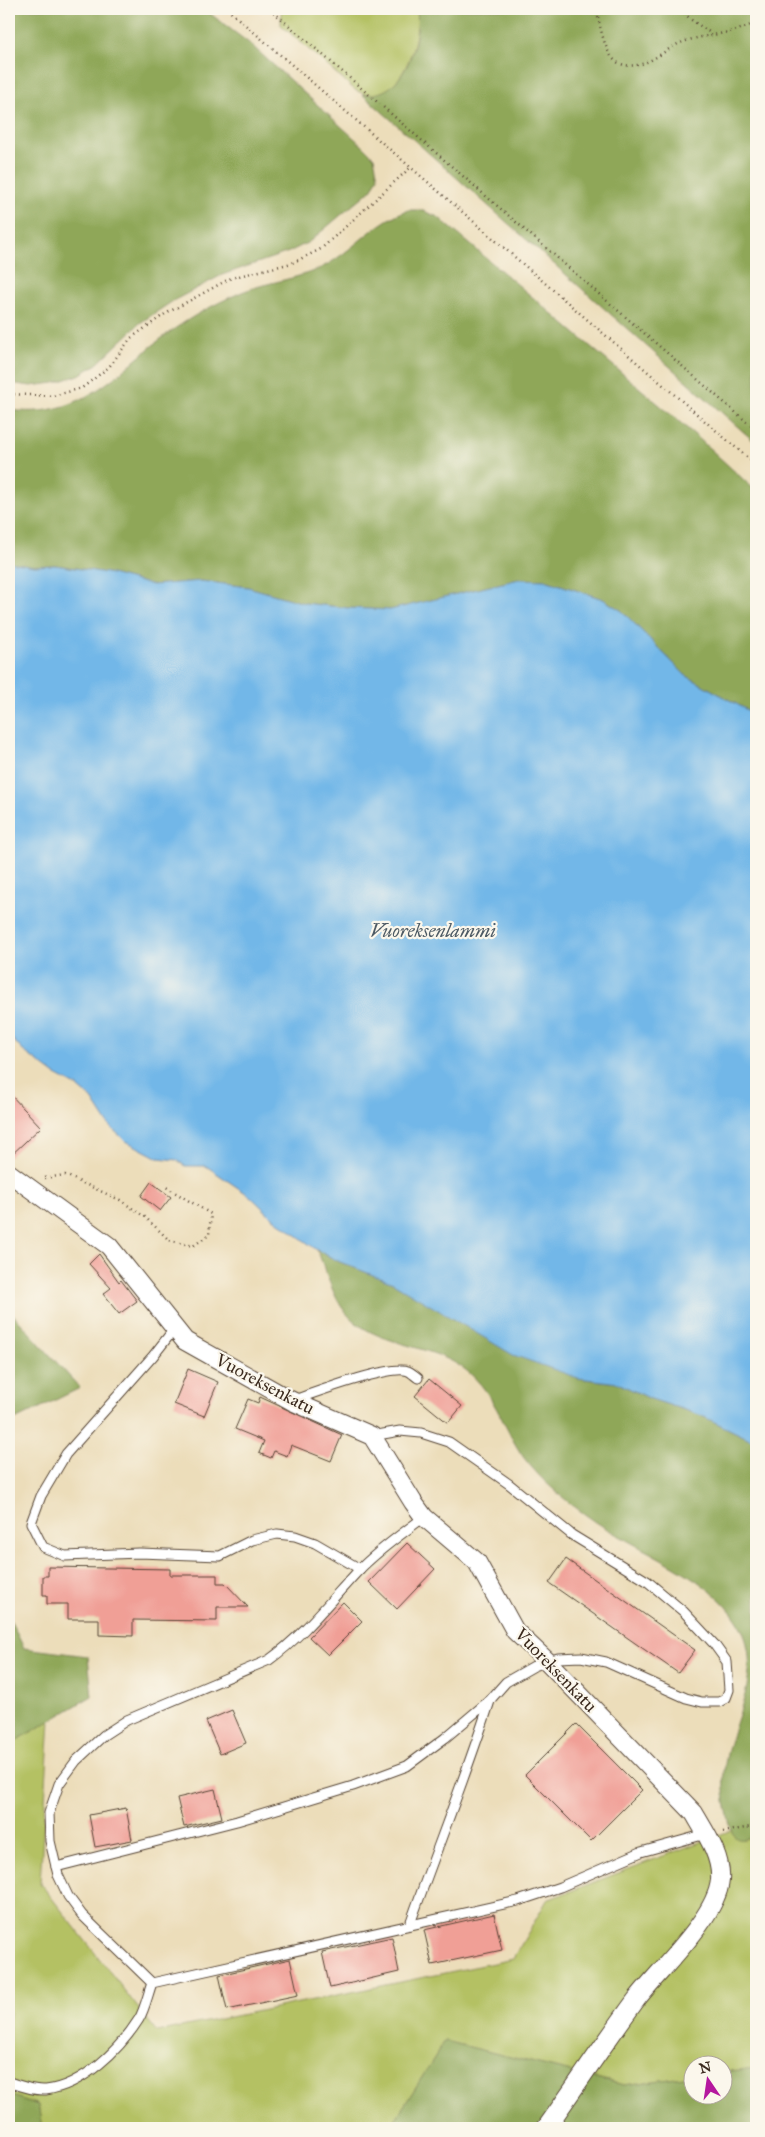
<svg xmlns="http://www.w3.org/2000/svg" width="765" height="2137" font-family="'IM FELL Great Primer',serif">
	<rect width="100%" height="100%" fill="#fbf7ec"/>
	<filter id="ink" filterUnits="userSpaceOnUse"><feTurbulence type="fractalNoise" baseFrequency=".02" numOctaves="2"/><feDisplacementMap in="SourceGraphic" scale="10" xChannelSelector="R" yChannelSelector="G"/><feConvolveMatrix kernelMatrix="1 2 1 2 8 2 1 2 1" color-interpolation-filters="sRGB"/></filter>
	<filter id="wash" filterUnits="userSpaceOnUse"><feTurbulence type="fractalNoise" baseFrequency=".0096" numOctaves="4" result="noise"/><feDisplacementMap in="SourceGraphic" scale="20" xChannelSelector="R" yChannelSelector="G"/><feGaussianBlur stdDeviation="1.12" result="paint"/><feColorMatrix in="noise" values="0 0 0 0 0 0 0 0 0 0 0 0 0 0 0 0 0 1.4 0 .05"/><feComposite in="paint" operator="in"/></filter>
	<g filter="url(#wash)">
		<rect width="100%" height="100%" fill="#ecddba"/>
		<g fill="#b4c163" stroke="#787640">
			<path d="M 281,9 L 417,9 C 421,41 399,113 355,90 L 281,25 Z"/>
			<path d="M 50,1720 L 40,1883 L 157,2032 L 513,1959 L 547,1900 L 732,1830 L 756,1829 L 756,2068 L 723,2072 L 722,2064 L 692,2064 L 692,2076 L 624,2085 L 445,2041 L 390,2128 L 42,2128 L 38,2105 L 9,2095 L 9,1745 Z"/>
		</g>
		<g fill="#8fa759" stroke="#65683c">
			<path d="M 9,9 L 204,9 L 249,43 L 364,147 L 374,157 L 378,177 L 372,189 L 309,242 L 289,252 L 222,275 L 173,301 L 140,323 L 97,364 L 79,375 L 55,383 L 31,386 L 9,383 Z"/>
			<path d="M 417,9 L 756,9 L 756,443 L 362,94 C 404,100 421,42 417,9 Z"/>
			<path d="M 408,210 L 421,210 L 438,217 L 695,435 L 756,491 L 756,715 L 685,675 L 622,611 L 603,599 L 545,580 L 519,579 L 390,610 L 348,608 L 304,603 L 248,587 L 201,581 L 152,585 L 107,573 L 55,565 L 34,566 L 9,562 L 9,410 C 78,419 110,380 158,341 C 181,323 206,308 233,296 C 265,280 303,281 333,261 C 359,244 378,220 408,210 Z"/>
			<path d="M 317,1250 L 340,1262 L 393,1283 L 430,1304 L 578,1378 L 618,1383 L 651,1399 L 700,1415 L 756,1442 L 756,1835 C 747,1838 739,1843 733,1835 C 727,1815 722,1792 724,1771 C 729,1725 762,1682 744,1634 C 722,1577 632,1550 586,1515 C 563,1499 541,1480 524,1458 C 502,1427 494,1388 460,1366 C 425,1343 372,1345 346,1313 C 332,1296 326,1270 317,1250 Z"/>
			<path d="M 9,1310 L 80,1388 L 9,1423 Z"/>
			<path d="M 9,1618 L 24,1648 L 88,1656 L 92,1696 L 9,1745 Z"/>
			<path d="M 445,2041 L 624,2085 L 692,2076 L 692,2094 L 722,2094 L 723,2072 L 756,2068 L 756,2128 L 390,2128 Z"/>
			<path d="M 9,2095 L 38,2105 L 42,2128 L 9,2128 Z"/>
		</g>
		<path fill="#72b7e8" stroke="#567083" d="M 9,562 L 34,566 L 55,565 L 107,573 L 152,585 L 201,581 L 248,587 L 304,603 L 348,608 L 390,610 L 519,579 L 545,580 L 603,599 L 622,611 L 685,675 L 756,715 L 756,1442 L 700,1415 L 651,1399 L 618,1383 L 578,1378 L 513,1355 L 393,1283 L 340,1262 L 317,1250 L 272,1217 L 250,1196 L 206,1166 L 185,1166 L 177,1160 L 158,1158 L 126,1141 L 110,1127 L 92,1099 L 78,1087 L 54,1074 L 22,1050 L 9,1035 Z"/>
		<g id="blocks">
			<g fill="#f09f96">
				<path d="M 9,1093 L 41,1127 L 9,1157 Z"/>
				<path d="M 151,1182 L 171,1197 L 160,1211 L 141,1196 Z"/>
				<path d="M 99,1254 L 119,1282 L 121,1280 L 137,1301 L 119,1314 L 103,1294 L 111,1288 L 89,1264 Z"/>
				<path d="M 188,1369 L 218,1382 L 204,1416 L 174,1404 Z"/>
				<path d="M 429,1379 L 462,1406 L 448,1423 L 415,1396 Z"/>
				<path d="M 260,1397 L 342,1435 L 331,1461 L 291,1445 L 287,1456 L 274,1451 L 271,1458 L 259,1453 L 264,1441 L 235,1429 L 248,1399 L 258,1403 Z"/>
				<path d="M 407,1543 L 435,1569 L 397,1609 L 369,1582 Z"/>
				<path d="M 566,1559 L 695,1650 L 678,1673 L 549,1583 Z"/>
				<path d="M 48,1567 L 170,1569 L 170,1575 L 217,1575 L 217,1583 L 225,1583 L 248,1607 L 217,1607 L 217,1621 L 133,1620 L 133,1636 L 99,1635 L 99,1619 L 68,1619 L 68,1604 L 47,1604 L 47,1595 L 43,1595 L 43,1576 L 48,1576 Z"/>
				<path d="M 343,1602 L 362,1621 L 328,1655 L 309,1637 Z"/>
				<path d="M 232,1710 L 246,1743 L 220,1754 L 206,1721 Z"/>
				<path d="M 576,1724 L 642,1790 L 591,1841 L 525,1775 Z"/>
				<path d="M 215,1789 L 222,1818 L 184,1827 L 177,1798 Z"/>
				<path d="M 126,1808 L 132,1840 L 95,1847 L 89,1815 Z"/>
				<path d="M 494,1914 L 502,1950 L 432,1965 L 424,1930 Z"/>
				<path d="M 392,1937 L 399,1972 L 330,1988 L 322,1952 Z"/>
				<path d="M 290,1959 L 298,1995 L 227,2010 L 219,1975 Z"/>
			</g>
		</g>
	</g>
	<g filter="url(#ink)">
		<use href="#blocks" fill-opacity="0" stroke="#564535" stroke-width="1"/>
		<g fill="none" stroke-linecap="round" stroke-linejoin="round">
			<defs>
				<g id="service">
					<path d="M 175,1328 L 153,1356 L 66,1454 L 41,1496 L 31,1523 L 43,1547 L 65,1556 L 139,1553 L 220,1556 L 252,1540 L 277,1534 L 295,1536 L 315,1543 L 360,1569"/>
					<path d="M 294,1400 C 314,1393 392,1364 408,1371 C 411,1372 415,1376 418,1378"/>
					<path d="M 56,1867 L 237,1821 L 353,1786 L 407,1766 L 445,1738 L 490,1700 L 506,1682 L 534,1666 L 558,1658 L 581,1657 L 606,1662 L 686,1698 L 702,1702 L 719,1702 L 726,1698 L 729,1690 L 727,1662 L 714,1644 L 684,1612 L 647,1581 L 572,1535 L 509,1484 L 449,1442 L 421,1433 L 400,1431 L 372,1436"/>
					<path d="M 410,1924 C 436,1850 466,1776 490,1701"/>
					<path d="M 152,1983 L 82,1915 L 68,1896 L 58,1875 L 50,1841 L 49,1813 L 59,1784 L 76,1761 L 104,1735 L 127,1720 L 269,1660 C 304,1635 329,1602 359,1570 C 378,1550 402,1534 424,1517"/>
					<path d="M 9,2082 C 20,2086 35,2091 46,2090 C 84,2085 120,2049 139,2019 C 145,2009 148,1994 152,1983 L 518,1901 L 560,1887 L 641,1852 L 706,1834"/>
				</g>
				<path id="minor" d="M 9,1173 L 109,1246 L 185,1341 L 292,1401 L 372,1436 L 413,1502 L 424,1517 L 477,1562 L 515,1631 L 547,1661 L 694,1813 C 705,1832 722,1856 720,1880 C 717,1917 659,1970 636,2000 C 605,2042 576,2086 546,2128"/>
			</defs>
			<use href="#service" stroke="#564535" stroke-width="11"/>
			<use href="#minor" stroke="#564535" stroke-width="20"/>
			<g stroke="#564535" stroke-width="2.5" stroke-dasharray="1 4" stroke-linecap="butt">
				<path d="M 227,9 L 756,465"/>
				<path d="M 270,9 L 756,430"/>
				<path d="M 593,9 L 597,13 C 601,28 605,59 621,64 C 643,71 660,53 678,44 C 703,33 733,36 756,22"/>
				<path d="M 681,9 L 690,19 L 712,34"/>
				<path d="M 9,394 L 53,396 L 82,388 L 109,367 L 131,338 L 165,314 L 231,278 L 292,263 L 321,249 L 411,167"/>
				<path d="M 45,1178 L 65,1175 L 120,1200 L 145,1217 L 169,1240 L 193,1246 L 209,1235 L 211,1214 L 166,1187"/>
				<path d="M 723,1832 L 756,1826"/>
			</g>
			<use href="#service" stroke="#fff" stroke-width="9"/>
			<use href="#minor" stroke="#fff" stroke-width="18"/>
		</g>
	</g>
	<g text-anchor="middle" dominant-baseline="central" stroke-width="4.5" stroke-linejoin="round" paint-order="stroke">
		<g font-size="18" fill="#3b2a1e" stroke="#fbf7ec">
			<text transform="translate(265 1384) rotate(28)">Vuoreksenkatu</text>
			<text transform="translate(556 1670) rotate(46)">Vuoreksenkatu</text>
		</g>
		<g font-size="19" font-style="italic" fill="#4e5b65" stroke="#fbf7ec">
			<text x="433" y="930">Vuoreksenlammi</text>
		</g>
	</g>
	<rect width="765" height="2137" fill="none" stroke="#fbf7ec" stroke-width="30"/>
	<g transform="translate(708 2080) rotate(347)"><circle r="24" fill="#fbf7ec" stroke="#aea59a"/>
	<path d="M0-4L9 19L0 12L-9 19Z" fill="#b5179e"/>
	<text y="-8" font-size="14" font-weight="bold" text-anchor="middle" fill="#3b2a1e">N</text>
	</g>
</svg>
